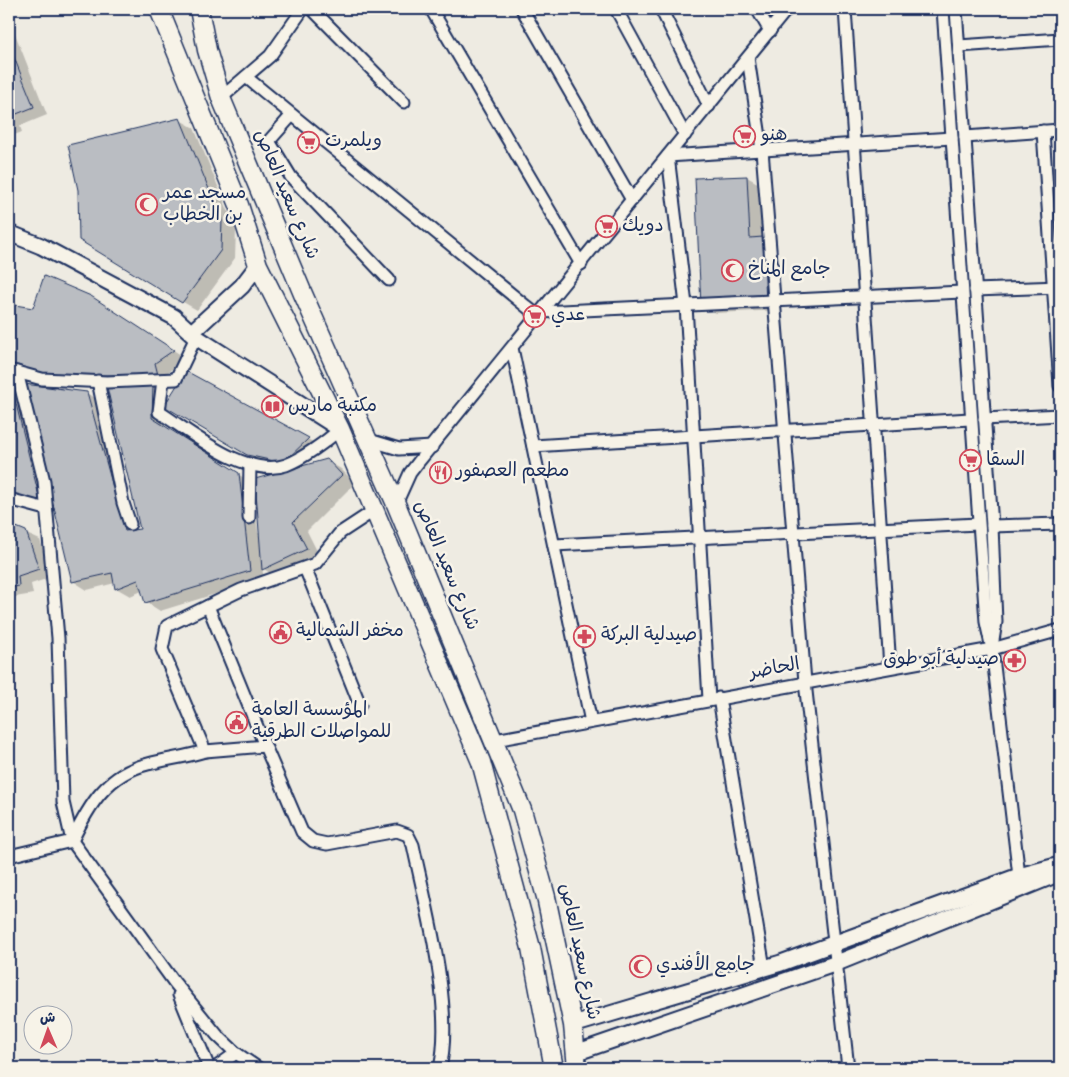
<svg xmlns="http://www.w3.org/2000/svg" width="1069" height="1077" font-family="'Gochi Hand','Playpen Sans Arabic',sans-serif">
	<rect width="100%" height="100%" fill="#eeebe2"/>
	<filter id="ink" filterUnits="userSpaceOnUse"><feTurbulence type="fractalNoise" baseFrequency=".02" numOctaves="2"/><feDisplacementMap in="SourceGraphic" scale="10" xChannelSelector="R" yChannelSelector="G"/><feConvolveMatrix kernelMatrix="1 2 1 2 8 2 1 2 1" color-interpolation-filters="sRGB"/></filter>
	<g filter="url(#ink)">
		<g fill="#0003" fill-rule="evenodd">
			<path d="M 9,25 L 12,26 L 47,115 L 20,126 L 22,132 L 9,137 Z"/>
			<path d="M 180,120 L 194,128 L 236,230 L 235,258 L 197,310 L 183,302 Z"/>
			<path d="M 747,177 L 761,185 L 763,239 L 776,246 L 780,310 L 716,313 L 702,305 Z"/>
			<path d="M 9,305 L 34,310 L 105,305 L 187,359 L 169,371 L 171,382 L 58,382 L 9,367 Z"/>
			<path d="M 187,373 L 322,447 L 300,468 L 327,461 L 341,469 L 355,483 L 307,531 L 320,557 L 277,577 L 262,568 L 264,579 L 160,611 L 146,602 L 142,591 L 130,596 L 116,588 L 115,583 L 87,590 L 73,581 L 56,511 L 9,491 L 9,377 L 22,384 L 86,393 L 101,401 L 136,530 L 141,530 L 108,388 L 153,386 L 167,394 L 166,405 ZM 166,406 L 262,463 L 294,470 L 261,533 L 258,533 L 252,483 L 165,428 Z"/>
			<path d="M 9,526 L 40,540 L 52,577 L 31,584 L 33,594 L 9,598 Z"/>
		</g>
		<g fill="#babdc2" stroke="#1b2f5e">
			<path d="M 9,45 L 34,107 L 9,117 Z"/>
			<path d="M 180,118 L 222,221 L 221,250 L 182,303 L 79,240 L 78,190 L 68,145 Z"/>
			<path d="M 747,176 L 750,238 L 763,237 L 766,303 L 701,306 L 695,178 Z"/>
			<path d="M 44,276 L 91,296 L 174,350 L 155,363 L 158,375 L 43,375 L 9,364 L 9,304 L 33,308 Z"/>
			<path d="M 186,371 L 309,438 L 283,463 L 247,455 L 164,406 Z"/>
			<path d="M 9,376 L 41,504 L 9,492 Z"/>
			<path d="M 24,384 L 87,392 L 125,531 L 140,529 L 107,387 L 153,385 L 152,418 L 239,473 L 250,571 L 145,603 L 138,580 L 115,589 L 112,573 L 72,582 Z"/>
			<path d="M 327,459 L 342,475 L 293,522 L 307,549 L 262,570 L 255,479 Z"/>
			<path d="M 9,524 L 26,531 L 39,569 L 18,576 L 19,586 L 9,588 Z"/>
		</g>
		<g fill="none" stroke-linecap="round" stroke-linejoin="round">
			<defs>
				<g id="street">
					<path d="M 312,9 L 404,102"/>
					<path d="M 431,9 L 581,264"/>
					<path d="M 522,9 L 632,200"/>
					<path d="M 616,9 L 685,135"/>
					<path d="M 661,9 L 709,106"/>
					<path d="M 757,9 L 770,31"/>
					<path d="M 845,9 L 890,667"/>
					<path d="M 943,9 L 986,622 L 992,649 L 1019,876"/>
					<path d="M 956,9 L 992,526 L 996,622 L 992,647"/>
					<path d="M 959,46 L 1060,39"/>
					<path d="M 748,58 L 762,150 L 805,682 L 848,1068"/>
					<path d="M 246,77 L 538,316"/>
					<path d="M 221,98 L 270,56 L 303,9"/>
					<path d="M 292,115 L 269,141 L 291,177 L 389,280"/>
					<path d="M 1043,131 L 1060,386"/>
					<path d="M 965,137 L 1060,130"/>
					<path d="M 975,290 L 1060,287"/>
					<path d="M 541,312 L 962,292"/>
					<path d="M 512,348 L 591,722"/>
					<path d="M 9,370 L 42,379 L 107,382 L 176,379 L 196,337"/>
					<path d="M 17,372 L 44,481 L 58,638 L 63,802 L 72,841 L 174,982 L 217,1035 L 236,1053 L 258,1068"/>
					<path d="M 163,380 L 159,412 C 191,432 246,479 286,465 C 302,459 327,441 340,429"/>
					<path d="M 98,381 L 123,503 L 130,524"/>
					<path d="M 984,419 L 1060,415"/>
					<path d="M 369,440 L 399,449 L 432,447"/>
					<path d="M 533,446 L 970,419"/>
					<path d="M 9,499 L 46,509"/>
					<path d="M 396,504 L 410,473 L 420,460 L 787,9"/>
					<path d="M 249,518 L 250,464"/>
					<path d="M 992,526 L 1060,524"/>
					<path d="M 554,545 L 978,524"/>
					<path d="M 305,568 L 360,705"/>
					<path d="M 719,698 L 764,968"/>
					<path d="M 709,700 L 686,305 L 668,156 L 952,138"/>
					<path d="M 495,740 L 992,649 L 1060,630"/>
					<path d="M 265,746 L 302,832 L 313,841 L 327,844 L 397,831 L 408,835 L 413,845 C 426,907 454,1008 440,1068"/>
					<path d="M 205,751 L 265,746 L 208,606"/>
					<path d="M 9,856 L 72,841 C 89,805 107,774 148,764 C 167,759 186,757 205,751 L 162,649 L 167,626 L 241,590 L 315,564 L 340,533 L 375,510"/>
					<path d="M 179,995 L 209,1068"/>
					<path d="M 215,1068 L 236,1053"/>
				</g>
				<g id="secondary">
					<path d="M 9,233 L 41,246 L 174,317 L 196,337 L 340,429"/>
					<path d="M 192,332 L 242,286 L 258,265"/>
					<path d="M 573,1025 L 781,963 L 1019,876 L 1060,865"/>
					<path d="M 575,1053 L 837,963 L 1060,873"/>
				</g>
				<g id="primary">
					<path d="M 159,9 L 239,205 L 258,265 L 340,429 L 481,762 L 531,948 L 554,1068"/>
					<path d="M 199,9 L 207,50 L 221,98 L 303,294 L 396,504 L 522,810 L 546,897 L 573,1025 L 577,1068"/>
				</g>
			</defs>
			<use href="#street" stroke="#1b2f5e" stroke-width="15"/>
			<use href="#secondary" stroke="#1b2f5e" stroke-width="19"/>
			<use href="#primary" stroke="#1b2f5e" stroke-width="21"/>
			<use href="#street" stroke="#f7f3e8" stroke-width="11"/>
			<use href="#secondary" stroke="#f7f3e8" stroke-width="15"/>
			<use href="#primary" stroke="#f7f3e8" stroke-width="18"/>
		</g>
	</g>
	<defs>
		<symbol id="supermarket-ring" viewBox="-11 -11 22 22"><circle r="9.5" fill="#f7f3e8" stroke="#d1495b" stroke-width="1.5"/><path d="M-6-5.5h2.5l.6 2H6L4.5 2H-2.5L-4.4-4H-6ZM-1.5 3.2a1.3 1.3 0 1 0 .1 0ZM3 3.2a1.3 1.3 0 1 0 .1 0Z" fill="#d1495b"/></symbol>
		<symbol id="mosque-ring" viewBox="-11 -11 22 22"><circle r="9.5" fill="#f7f3e8" stroke="#d1495b" stroke-width="1.5"/><path d="M3.5-4.9A6 6 0 1 0 3.5 4.9A5 5 0 1 1 3.5-4.9Z" fill="#d1495b"/></symbol>
		<symbol id="library-ring" viewBox="-11 -11 22 22"><circle r="9.5" fill="#f7f3e8" stroke="#d1495b" stroke-width="1.5"/><path d="M-6-4Q-3-5.5-.7-3.5V5Q-3 3-6 4ZM6-4Q3-5.5 .7-3.5V5Q3 3 6 4Z" fill="#d1495b"/></symbol>
		<symbol id="restaurant-ring" viewBox="-11 -11 22 22"><circle r="9.5" fill="#f7f3e8" stroke="#d1495b" stroke-width="1.5"/><path d="M-5-6h1v4h1v-4h1v4h1v-4h1v5L-1.5 .5V6h-2V.5L-5-1ZM5-6V6H3V1.5H1.5Q1.5-4 5-6Z" fill="#d1495b"/></symbol>
		<symbol id="civic-ring" viewBox="-11 -11 22 22"><circle r="9.5" fill="#f7f3e8" stroke="#d1495b" stroke-width="1.5"/><path d="M-.6-6.5H3V-4.5H.6V-3L4-1V1h2V6H-6V1h2V-1L-.6-3ZM-1.2 2.5V6h2.4V2.5Z" fill="#d1495b"/></symbol>
		<symbol id="pharmacy-ring" viewBox="-11 -11 22 22"><circle r="9.5" fill="#f7f3e8" stroke="#d1495b" stroke-width="1.5"/><path d="M-2-6h4v4h4v4h-4v4h-4v-4h-4v-4h4Z" fill="#d1495b"/></symbol>
	</defs>
	<g fill-rule="evenodd">
		<use href="#supermarket-ring" x="732" y="124" width="25" height="25"/>
		<use href="#supermarket-ring" x="296" y="130" width="25" height="25"/>
		<use href="#mosque-ring" x="134" y="192" width="25" height="25"/>
		<use href="#supermarket-ring" x="594" y="214" width="25" height="25"/>
		<use href="#mosque-ring" x="720" y="258" width="25" height="25"/>
		<use href="#supermarket-ring" x="522" y="304" width="25" height="25"/>
		<use href="#library-ring" x="260" y="394" width="25" height="25"/>
		<use href="#supermarket-ring" x="958" y="448" width="25" height="25"/>
		<use href="#restaurant-ring" x="428" y="460" width="25" height="25"/>
		<use href="#civic-ring" x="268" y="620" width="25" height="25"/>
		<use href="#pharmacy-ring" x="572" y="624" width="25" height="25"/>
		<use href="#pharmacy-ring" x="1002" y="648" width="25" height="25"/>
		<use href="#civic-ring" x="224" y="710" width="25" height="25"/>
		<use href="#mosque-ring" x="628" y="954" width="25" height="25"/>
	</g>
	<g text-anchor="middle" dominant-baseline="central" stroke-width="5" stroke-linejoin="round" paint-order="stroke">
		<g font-size="19" fill="#1b2f5e" stroke="#f7f3e8" text-anchor="start">
			<text x="761" y="136">هنو</text>
			<text x="325" y="142">ويلمرت</text>
			<text x="163" y="194">مسجد عمر<tspan x="163" dy="22">بن الخطاب</tspan></text>
			<text x="622" y="227">دويك</text>
			<text x="748" y="270">جامع المناخ</text>
			<text x="551" y="316">عدي</text>
			<text x="288" y="407">مكتبة مارس</text>
			<text x="986" y="461">السقا</text>
			<text x="456" y="472">مطعم العصفور</text>
			<text x="296" y="632">مخفر الشمالية</text>
			<text x="601" y="636">صيدلية البركة</text>
			<text x="999" y="660" text-anchor="end">صيدلية أبو طوق</text>
			<text x="252" y="711">المؤسسة العامة<tspan x="252" dy="22">للمواصلات الطرقية</tspan></text>
			<text x="656" y="966">جامع الأفندي</text>
		</g>
		<g font-size="19" fill="#1b2f5e" stroke="#f7f3e8">
			<text transform="translate(285 195) rotate(67)">شارع سعيد العاص</text>
			<text transform="translate(445 566) rotate(67)">شارع سعيد العاص</text>
			<text transform="translate(775 670) rotate(-10)">الحاضر</text>
			<text transform="translate(578 952) rotate(78)">شارع سعيد العاص</text>
		</g>
	</g>
	<rect width="1069" height="1077" fill="none" stroke="#f7f3e8" stroke-width="30"/>
	<rect x="15" y="15" width="1039" height="1047" fill="none" stroke="#1b2f5e" stroke-width="2" filter="url(#ink)"/>
	<g transform="translate(48 1030) rotate(358)"><circle r="24" fill="#f7f3e8" stroke="#9fa5b1"/>
	<path d="M0-4L9 19L0 12L-9 19Z" fill="#d1495b"/>
	<text y="-8" font-size="14" font-weight="bold" text-anchor="middle" fill="#1b2f5e">ش</text>
	</g>
</svg>
